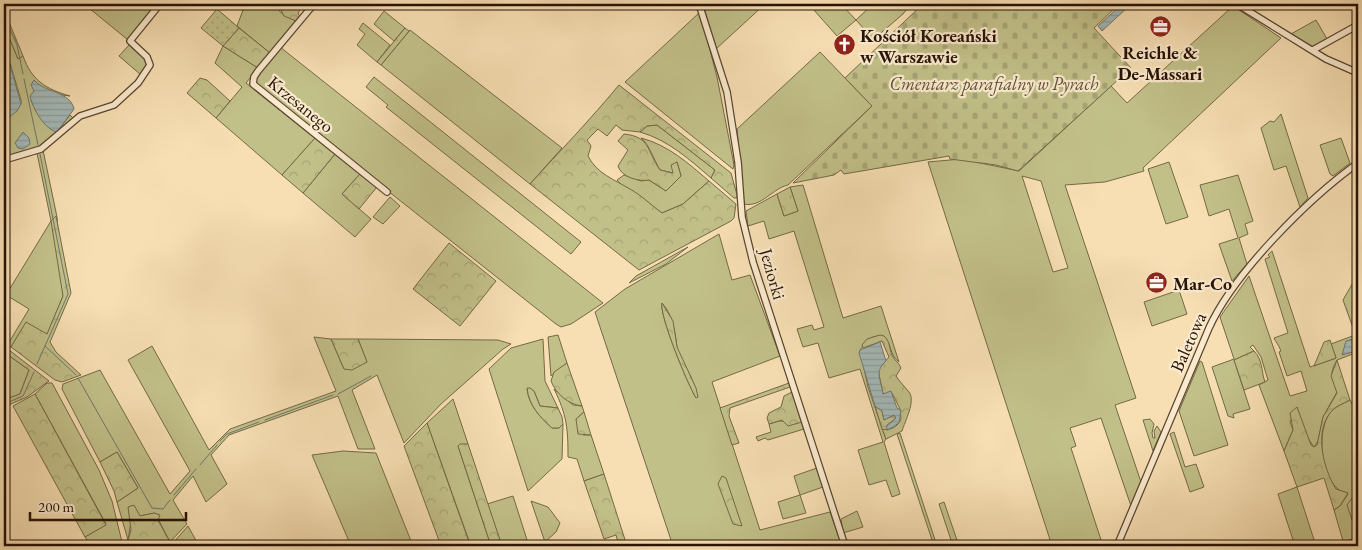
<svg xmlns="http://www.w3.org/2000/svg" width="1362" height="550" font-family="'EB Garamond',serif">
	<defs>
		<pattern id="forest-crowns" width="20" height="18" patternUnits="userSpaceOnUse" patternTransform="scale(1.25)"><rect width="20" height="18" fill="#c2c089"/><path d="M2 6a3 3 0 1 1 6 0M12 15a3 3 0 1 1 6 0" fill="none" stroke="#a7a475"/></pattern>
		<pattern id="wetland-marsh" width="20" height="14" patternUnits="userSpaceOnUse" patternTransform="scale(1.25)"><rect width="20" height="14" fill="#c2c089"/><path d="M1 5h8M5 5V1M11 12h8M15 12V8" fill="none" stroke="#a7a475"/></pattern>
		<pattern id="cemetery-stones" width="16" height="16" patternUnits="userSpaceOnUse" patternTransform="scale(1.25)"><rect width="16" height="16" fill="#c2c089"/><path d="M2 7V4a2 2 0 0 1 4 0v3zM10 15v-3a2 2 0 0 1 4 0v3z" fill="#a7a475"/></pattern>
		<pattern id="park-dots" width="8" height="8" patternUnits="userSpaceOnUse" patternTransform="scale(1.25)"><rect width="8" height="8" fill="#c2c089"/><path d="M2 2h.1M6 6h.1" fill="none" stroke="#a7a475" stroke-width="1.8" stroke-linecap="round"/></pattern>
		<pattern id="water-rules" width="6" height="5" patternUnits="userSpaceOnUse" patternTransform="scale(1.25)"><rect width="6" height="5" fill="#a3b9b8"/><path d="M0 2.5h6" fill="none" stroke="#8c9e9d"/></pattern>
	</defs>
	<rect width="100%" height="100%" fill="#f7dfb3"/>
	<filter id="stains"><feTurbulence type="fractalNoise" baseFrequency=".004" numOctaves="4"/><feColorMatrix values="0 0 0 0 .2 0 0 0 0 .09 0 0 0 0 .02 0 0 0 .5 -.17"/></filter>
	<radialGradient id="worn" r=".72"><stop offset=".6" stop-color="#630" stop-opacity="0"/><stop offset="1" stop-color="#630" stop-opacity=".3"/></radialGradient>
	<g fill="#c2c089" stroke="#746946" fill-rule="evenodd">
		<path d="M 84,4 L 158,4 L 128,40 Z"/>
		<path d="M 237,4 L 278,4 L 280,12 L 296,21 L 270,53 L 237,26 L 243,10 Z"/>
		<path d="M 705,4 L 765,4 L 716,49 L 705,11 Z"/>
		<path d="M 818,4 L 841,4 L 856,20 L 873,4 L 910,5 L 903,14 L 875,38 L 875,41 L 856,20 L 837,36 L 813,9 Z"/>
		<path d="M 1233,6 L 1281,38 L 1143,168 L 1144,171 L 1105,182 L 1065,185 L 1136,398 L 1115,405 L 1141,482 L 1131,506 L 1101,418 L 1070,428 L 1076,446 L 1071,448 L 1103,546 L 1052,546 L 928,162 L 961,159 L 1019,171 L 1111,86 L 1127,103 ZM 1022,176 L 1041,181 L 1068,268 L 1053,272 Z"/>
		<path d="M 384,11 L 405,28 L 394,41 L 374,24 Z"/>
		<path d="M 700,12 L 717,77 L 734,165 L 733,169 L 625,82 Z"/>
		<path d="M 1316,20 L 1327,39 L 1312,47 L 1291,34 Z"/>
		<path d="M 363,23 L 390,45 L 377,62 L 357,45 L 365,34 L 359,29 Z"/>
		<path d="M 4,25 L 18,59 L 23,56 C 32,81 46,89 70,96 L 55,94 L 44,89 L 34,91 L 31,101 L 46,125 L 57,132 L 70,115 L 73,118 L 42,146 L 8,156 L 4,155 L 4,121 L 21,104 L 21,100 L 4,43 Z"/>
		<path d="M 410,30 L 562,148 L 530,184 L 381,65 Z"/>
		<path d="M 129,45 L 147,60 L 147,67 L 141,75 L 119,56 Z"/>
		<path d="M 223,46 L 258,68 L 246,83 L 315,138 L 282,175 L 216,118 L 242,87 L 215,63 Z"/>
		<path d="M 280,47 L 603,303 L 571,324 L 561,327 L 556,324 L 259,89 L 256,85 L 256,77 Z"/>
		<path d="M 820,52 L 872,106 L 788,185 C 773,188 761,208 744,204 L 737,129 Z"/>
		<path d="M 374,77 L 581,242 L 571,254 L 386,107 L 388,105 L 366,87 Z"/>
		<path d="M 1281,114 L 1308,198 L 1300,207 L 1286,166 L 1274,170 L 1261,128 L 1270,121 L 1274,122 Z"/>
		<path d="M 657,125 L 715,170 L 711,178 C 689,159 668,140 640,132 L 647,126 Z"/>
		<path d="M 641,138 C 668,145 688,163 709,181 L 683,204 L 662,213 C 651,205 623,188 617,180 L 624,175 L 641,181 L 649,180 L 666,191 L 681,176 L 677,162 L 673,173 L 660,170 C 654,160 649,144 641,138 Z"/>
		<path d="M 1341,138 L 1350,163 L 1333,176 L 1330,174 L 1320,145 Z"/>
		<path d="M 43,150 L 57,217 L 63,296 L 47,335 L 26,323 L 11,347 L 8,344 L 29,309 L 6,295 L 51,221 L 37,153 Z"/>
		<path d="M 336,153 L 360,174 L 342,194 L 371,219 L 355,237 L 303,193 Z"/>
		<path d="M 1169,162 L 1188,217 L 1166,224 L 1148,169 Z"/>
		<path d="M 1238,175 L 1253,221 L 1245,224 L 1248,234 L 1239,238 L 1247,264 L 1232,281 L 1219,244 L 1238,238 L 1229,209 L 1209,216 L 1200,185 Z"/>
		<path d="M 803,185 L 843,318 L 881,306 L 899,362 C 889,355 892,344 884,336 C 870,335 867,340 860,350 L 868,387 L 886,439 L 884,442 L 900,494 L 892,497 L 886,480 L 869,485 L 858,450 L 883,442 L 860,369 L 829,378 L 818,343 L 803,347 L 797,329 L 812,325 L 814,330 L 824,327 L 794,231 L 769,239 L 764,221 L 748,226 L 746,211 L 777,194 L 784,216 L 798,211 L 790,187 Z"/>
		<path d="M 390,197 L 400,206 L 383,224 L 373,217 Z"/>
		<path d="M 719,234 L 732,280 L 750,275 L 780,356 L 712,382 L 760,530 L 830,512 L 842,546 L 673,546 L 595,312 L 625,289 ZM 662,303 C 673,315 675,332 677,347 C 680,364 696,376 696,398 C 688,385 659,315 662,303 Z"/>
		<path d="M 688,247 L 666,264 L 629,283 L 636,276 Z"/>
		<path d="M 1272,251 L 1310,367 L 1336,358 L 1331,344 L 1355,335 L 1358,352 L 1337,360 C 1328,376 1333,376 1337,392 L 1323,417 L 1318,441 L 1314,447 L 1307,437 L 1297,408 L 1290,422 L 1293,430 L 1284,451 L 1259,385 L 1268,380 L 1261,357 L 1253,345 L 1250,347 L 1254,351 L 1234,360 L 1250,409 L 1233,414 L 1234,418 L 1228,416 L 1212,367 L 1234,359 L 1220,317 L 1249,276 L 1290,396 L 1307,391 L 1301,371 L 1287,376 L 1279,352 L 1281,351 C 1279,345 1275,341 1274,338 L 1288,333 L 1265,259 L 1270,257 L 1268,255 Z"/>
		<path d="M 1179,290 L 1187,314 L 1152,326 L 1144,302 Z"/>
		<path d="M 558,335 L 567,363 L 551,376 L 548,337 Z"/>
		<path d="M 314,337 L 331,339 L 344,369 L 367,362 L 358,339 L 498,340 L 511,344 L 503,349 L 441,404 L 404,443 L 377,375 L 352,390 L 375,449 L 358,449 L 338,396 L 229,435 L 211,455 L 227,484 L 206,502 L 193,476 L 173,500 L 187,524 L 170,542 L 155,513 L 140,516 L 131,522 L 128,540 L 117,502 L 138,488 L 117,452 L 100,462 L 62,389 L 63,384 L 100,370 L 170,494 L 190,471 L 128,360 L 152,346 L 209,450 L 230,429 L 336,391 Z"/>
		<path d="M 543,339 L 545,381 L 558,408 L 540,406 L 534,391 L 527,389 C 529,406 540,417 552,428 L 559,428 L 563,424 L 562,459 L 528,491 L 489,369 L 511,348 Z"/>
		<path d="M 4,352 L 29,370 L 20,394 L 4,400 Z"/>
		<path d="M 1200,361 L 1202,362 L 1228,445 L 1194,456 L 1179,411 Z"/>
		<path d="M 47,383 L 52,383 L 99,470 L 112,501 L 123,546 L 117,544 L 91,546 L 85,537 L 106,524 L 35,394 Z"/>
		<path d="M 554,389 L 573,405 L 582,406 L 584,412 L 576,419 L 583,435 L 591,435 L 604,474 L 584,481 L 577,459 L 568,457 C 568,429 567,415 554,389 Z"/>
		<path d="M 453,399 L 468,444 L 458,446 L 491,546 L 457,546 L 469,541 L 427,423 Z"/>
		<path d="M 1350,400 L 1352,404 L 1358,403 L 1358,412 L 1355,415 C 1358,426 1362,480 1358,490 C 1356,496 1352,504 1351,512 C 1350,522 1358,528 1358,538 L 1343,541 L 1334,510 L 1340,506 L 1348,494 C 1321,488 1316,437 1328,416 C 1333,407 1342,404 1350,400 Z"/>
		<path d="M 1150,419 L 1154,424 L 1152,433 L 1153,438 L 1155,438 L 1154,431 L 1157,426 L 1161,432 L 1153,451 L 1143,420 Z"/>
		<path d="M 779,421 L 802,422 L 804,429 L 768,440 L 765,438 L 758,441 L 756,437 L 771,432 L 769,424 Z"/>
		<path d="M 1174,432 L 1185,467 L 1196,464 L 1204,487 L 1190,492 L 1170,434 Z"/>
		<path d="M 900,433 L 937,546 L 934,546 L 897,434 Z"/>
		<path d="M 343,451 L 376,453 L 413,546 L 351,546 L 312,455 Z"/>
		<path d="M 817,468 L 823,487 L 800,495 L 806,513 L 783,519 L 778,502 L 800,495 L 794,476 Z"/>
		<path d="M 1297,487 L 1316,546 L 1295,546 L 1278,494 Z"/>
		<path d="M 513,496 L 529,546 L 502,546 L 487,504 Z"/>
		<path d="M 531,501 L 548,507 L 560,523 L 556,532 L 545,542 Z"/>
		<path d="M 944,502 L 959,546 L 953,546 L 939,504 Z"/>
		<path d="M 857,511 L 863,527 L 843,533 L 841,519 Z"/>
		<path d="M 188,526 L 199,546 L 173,546 L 172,544 Z"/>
	</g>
	<g fill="url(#forest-crowns)" stroke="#746946">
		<path d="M 278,4 L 302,4 L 298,14 L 300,16 L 296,21 L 284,16 Z"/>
		<path d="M 4,10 L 23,56 L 18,59 L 4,25 Z"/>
		<path d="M 239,28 L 270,53 L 258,68 L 223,46 Z"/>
		<path d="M 405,28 L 409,31 L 381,65 L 377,62 Z"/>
		<path d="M 200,78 L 207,80 L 230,101 L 216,118 L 187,93 Z"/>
		<path d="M 619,85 L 731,173 L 737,195 L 737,198 L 734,198 L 711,178 L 715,170 L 657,125 L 647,126 L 640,132 L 622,130 L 616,125 L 607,136 L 598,129 L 587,140 L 591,146 L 588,156 C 596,173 615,180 630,189 C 641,195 651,205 662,213 L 683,204 L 709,181 L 736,204 L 734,218 L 731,221 L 639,270 L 530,184 C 560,151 590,120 619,85 Z"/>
		<path d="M 624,134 C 651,137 646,150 660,170 L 673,173 L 671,165 L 677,162 L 681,176 L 666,191 L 649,180 C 639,182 621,177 618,166 L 628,150 L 618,141 Z"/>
		<path d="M 315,138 L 335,154 L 303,193 L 282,175 Z"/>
		<path d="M 360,174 L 377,187 L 359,209 L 342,194 Z"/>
		<path d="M 790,187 L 798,211 L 784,216 L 777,194 Z"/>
		<path d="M 56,216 L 71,293 L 50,342 L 56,352 L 81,375 L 62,382 L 55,380 L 11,347 L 26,322 L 47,334 L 63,296 L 51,221 Z"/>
		<path d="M 449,243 L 496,281 L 460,326 L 413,289 Z"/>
		<path d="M 1358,274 L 1358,332 L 1356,336 L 1343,300 Z"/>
		<path d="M 662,303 L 673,321 L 677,347 L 696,388 L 698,397 L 696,398 C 688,385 659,315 662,303 Z"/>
		<path d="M 880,335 L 884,336 C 890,341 889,348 892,355 C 894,361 899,362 901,368 L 896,376 C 900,382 904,386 909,392 C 916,401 905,421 902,431 L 886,439 L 882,429 C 890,431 898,427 901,419 L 900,409 L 892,393 L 883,394 L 878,369 L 889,357 L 882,341 L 863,348 L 862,345 L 867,339 Z"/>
		<path d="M 331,339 L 358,339 L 367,362 L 352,370 L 344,369 Z"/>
		<path d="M 1330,340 L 1336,358 L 1314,366 L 1324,342 Z"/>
		<path d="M 4,346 L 49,381 L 27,397 L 4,407 L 4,400 L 20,394 L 29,370 L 4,352 Z"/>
		<path d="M 1254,351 C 1263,360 1261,371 1265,382 L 1244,390 L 1234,360 Z"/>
		<path d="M 1337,360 L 1350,400 C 1343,404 1335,406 1330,413 C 1314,433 1324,470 1336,489 L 1348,493 L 1340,506 L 1334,510 L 1324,478 L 1297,487 L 1284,451 L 1293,430 L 1290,413 L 1297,407 L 1311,445 L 1314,447 L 1317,445 L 1323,417 L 1337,393 L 1331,376 Z"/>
		<path d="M 567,363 L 582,406 C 568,404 556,394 551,381 L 554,372 Z"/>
		<path d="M 789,383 L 790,387 L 730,408 L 729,416 L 739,443 L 732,445 L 720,408 Z"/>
		<path d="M 530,388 L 534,391 L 540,406 L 558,408 L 562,417 L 563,424 L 559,428 L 552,428 C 540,417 529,406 527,388 Z"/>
		<path d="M 792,392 L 802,422 L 788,426 L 782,420 L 769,424 L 767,418 L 769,413 L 781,407 L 784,396 Z"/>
		<path d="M 35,394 L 106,525 L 85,537 L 13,406 Z"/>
		<path d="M 584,412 L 591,435 L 578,434 L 576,419 Z"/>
		<path d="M 427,423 L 469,542 L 457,546 L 441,546 L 404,446 Z"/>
		<path d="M 460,444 L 468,444 L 502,546 L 491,546 L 458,446 Z"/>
		<path d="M 117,452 L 138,488 L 117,502 L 114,491 L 100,462 Z"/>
		<path d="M 604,474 L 627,546 L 619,546 L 616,535 L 604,539 L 584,481 Z"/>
		<path d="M 722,476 L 726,478 L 742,526 L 733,524 L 718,484 Z"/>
		<path d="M 1358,490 L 1358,531 L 1354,525 L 1347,505 Z"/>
		<path d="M 134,505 L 140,516 L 154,513 L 160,515 L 158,520 L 170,542 L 166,546 L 130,546 L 128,540 L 131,530 L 128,507 Z"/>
	</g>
	<path fill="url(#wetland-marsh)" stroke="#746946" d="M 875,406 L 882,411 L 884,420 L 894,415 L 896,418 L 887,425 L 888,430 L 882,429 Z"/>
	<path fill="url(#cemetery-stones)" stroke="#746946" d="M 923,4 L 1119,4 L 1094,28 L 1131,68 L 1018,171 L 996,165 L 950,159 L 949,156 L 844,174 L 841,170 L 834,175 L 793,183 L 872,106 L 845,78 Z"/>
	<path fill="url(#park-dots)" stroke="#746946" d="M 217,9 L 239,28 L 223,46 L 201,28 Z"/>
	<g fill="url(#water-rules)" stroke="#717670">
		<path d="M 1122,4 L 1128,7 L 1102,31 L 1098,26 Z"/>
		<path d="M 4,43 L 21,104 L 17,111 L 4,121 Z"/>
		<path d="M 34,80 C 45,93 70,91 74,109 L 57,132 C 44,129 33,109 30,96 L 34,91 L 31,85 Z"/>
		<path d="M 23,132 L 29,138 L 30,144 L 23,149 L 18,148 L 15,143 Z"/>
		<path d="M 1353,339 L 1356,351 L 1342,355 L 1346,341 Z"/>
		<path d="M 880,342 L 886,361 C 874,372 881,379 883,394 L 891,391 L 897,408 L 901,410 L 899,423 L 888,430 L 886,427 L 896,418 L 894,415 L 884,420 L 882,411 L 875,406 L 859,353 L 860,350 Z"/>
	</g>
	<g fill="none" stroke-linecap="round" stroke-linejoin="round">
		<g stroke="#717670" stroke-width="1">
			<path d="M 4,16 L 17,45 L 23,74"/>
			<path d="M 24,79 L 38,145"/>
			<path d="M 40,154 L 68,294 L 45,346 L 76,375"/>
			<path d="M 37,364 L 45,346"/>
			<path d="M 78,378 L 152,508 L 163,509 L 170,500"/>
			<path d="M 338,394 L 371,376"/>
			<path d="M 4,404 L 23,396 L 34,372"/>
			<path d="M 265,420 L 333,395"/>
			<path d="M 220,441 L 227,434 L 259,422"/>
			<path d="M 200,465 L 217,445"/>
			<path d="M 174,495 L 196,469"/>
		</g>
		<defs>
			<g id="minor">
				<path d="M 314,4 L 258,71 L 254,77 L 253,84 L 387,192"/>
				<path d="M 699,4 L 727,92 L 738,162 L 742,217 L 753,262 L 845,546"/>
				<path d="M 1237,4 L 1326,59 L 1358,73"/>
				<path d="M 1313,50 L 1358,25"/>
				<path d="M 4,160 L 41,149 L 80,116 L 114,105 L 138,83 L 150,65 L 147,57 L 130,41 L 160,4"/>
				<path d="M 1117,546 L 1209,328 C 1234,273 1308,199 1358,163"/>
			</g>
		</defs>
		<use href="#minor" stroke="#5b4530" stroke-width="8"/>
		<use href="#minor" stroke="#faeace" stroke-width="5.5"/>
	</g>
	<defs>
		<symbol id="office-disc" viewBox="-11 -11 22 22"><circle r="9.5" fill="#8f2418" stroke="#faeace"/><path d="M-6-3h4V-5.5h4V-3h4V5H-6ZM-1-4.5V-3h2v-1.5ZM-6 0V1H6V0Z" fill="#fff"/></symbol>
		<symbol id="church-disc" viewBox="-11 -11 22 22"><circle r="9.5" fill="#8f2418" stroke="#faeace"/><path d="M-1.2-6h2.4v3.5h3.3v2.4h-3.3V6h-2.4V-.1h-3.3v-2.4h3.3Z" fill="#fff"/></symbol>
	</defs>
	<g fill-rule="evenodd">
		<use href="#office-disc" x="1148" y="14" width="25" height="25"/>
		<use href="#church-disc" x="832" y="32" width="25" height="25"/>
		<use href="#office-disc" x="1144" y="270" width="25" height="25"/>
	</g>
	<g text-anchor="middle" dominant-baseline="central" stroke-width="4.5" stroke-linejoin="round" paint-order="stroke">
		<g font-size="18" font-weight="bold" fill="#271204" stroke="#faeace" text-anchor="start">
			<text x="860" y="35">Kościół Koreański<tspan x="860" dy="21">w Warszawie</tspan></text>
			<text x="1160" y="52" text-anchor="middle">Reichle &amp;<tspan x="1160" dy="21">De-Massari</tspan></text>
			<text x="1173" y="283">Mar-Co</text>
		</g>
		<g font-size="18" font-style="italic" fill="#5d4f33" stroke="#faeace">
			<text x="994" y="83">Cmentarz parafialny w Pyrach</text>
		</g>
		<g font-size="18" fill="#271204" stroke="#faeace">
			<text transform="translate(301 104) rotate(39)">Krzesanego</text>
			<text transform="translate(773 274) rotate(74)">Jeziorki</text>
			<text transform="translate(1188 342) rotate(-66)">Baletowa</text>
		</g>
	</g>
	<rect width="1362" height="550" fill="none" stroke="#f7dfb3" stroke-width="20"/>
	<rect x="5" y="5" width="1352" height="540" fill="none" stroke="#271204" stroke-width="2.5"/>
	<rect x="10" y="10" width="1342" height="530" fill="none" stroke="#271204"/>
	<path d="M30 512v8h156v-8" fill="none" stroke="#271204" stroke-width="2.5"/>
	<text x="38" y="512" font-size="15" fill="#271204" stroke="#faeace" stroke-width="4" paint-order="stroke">200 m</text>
	<rect width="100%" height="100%" filter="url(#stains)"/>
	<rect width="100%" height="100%" fill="url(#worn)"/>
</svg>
